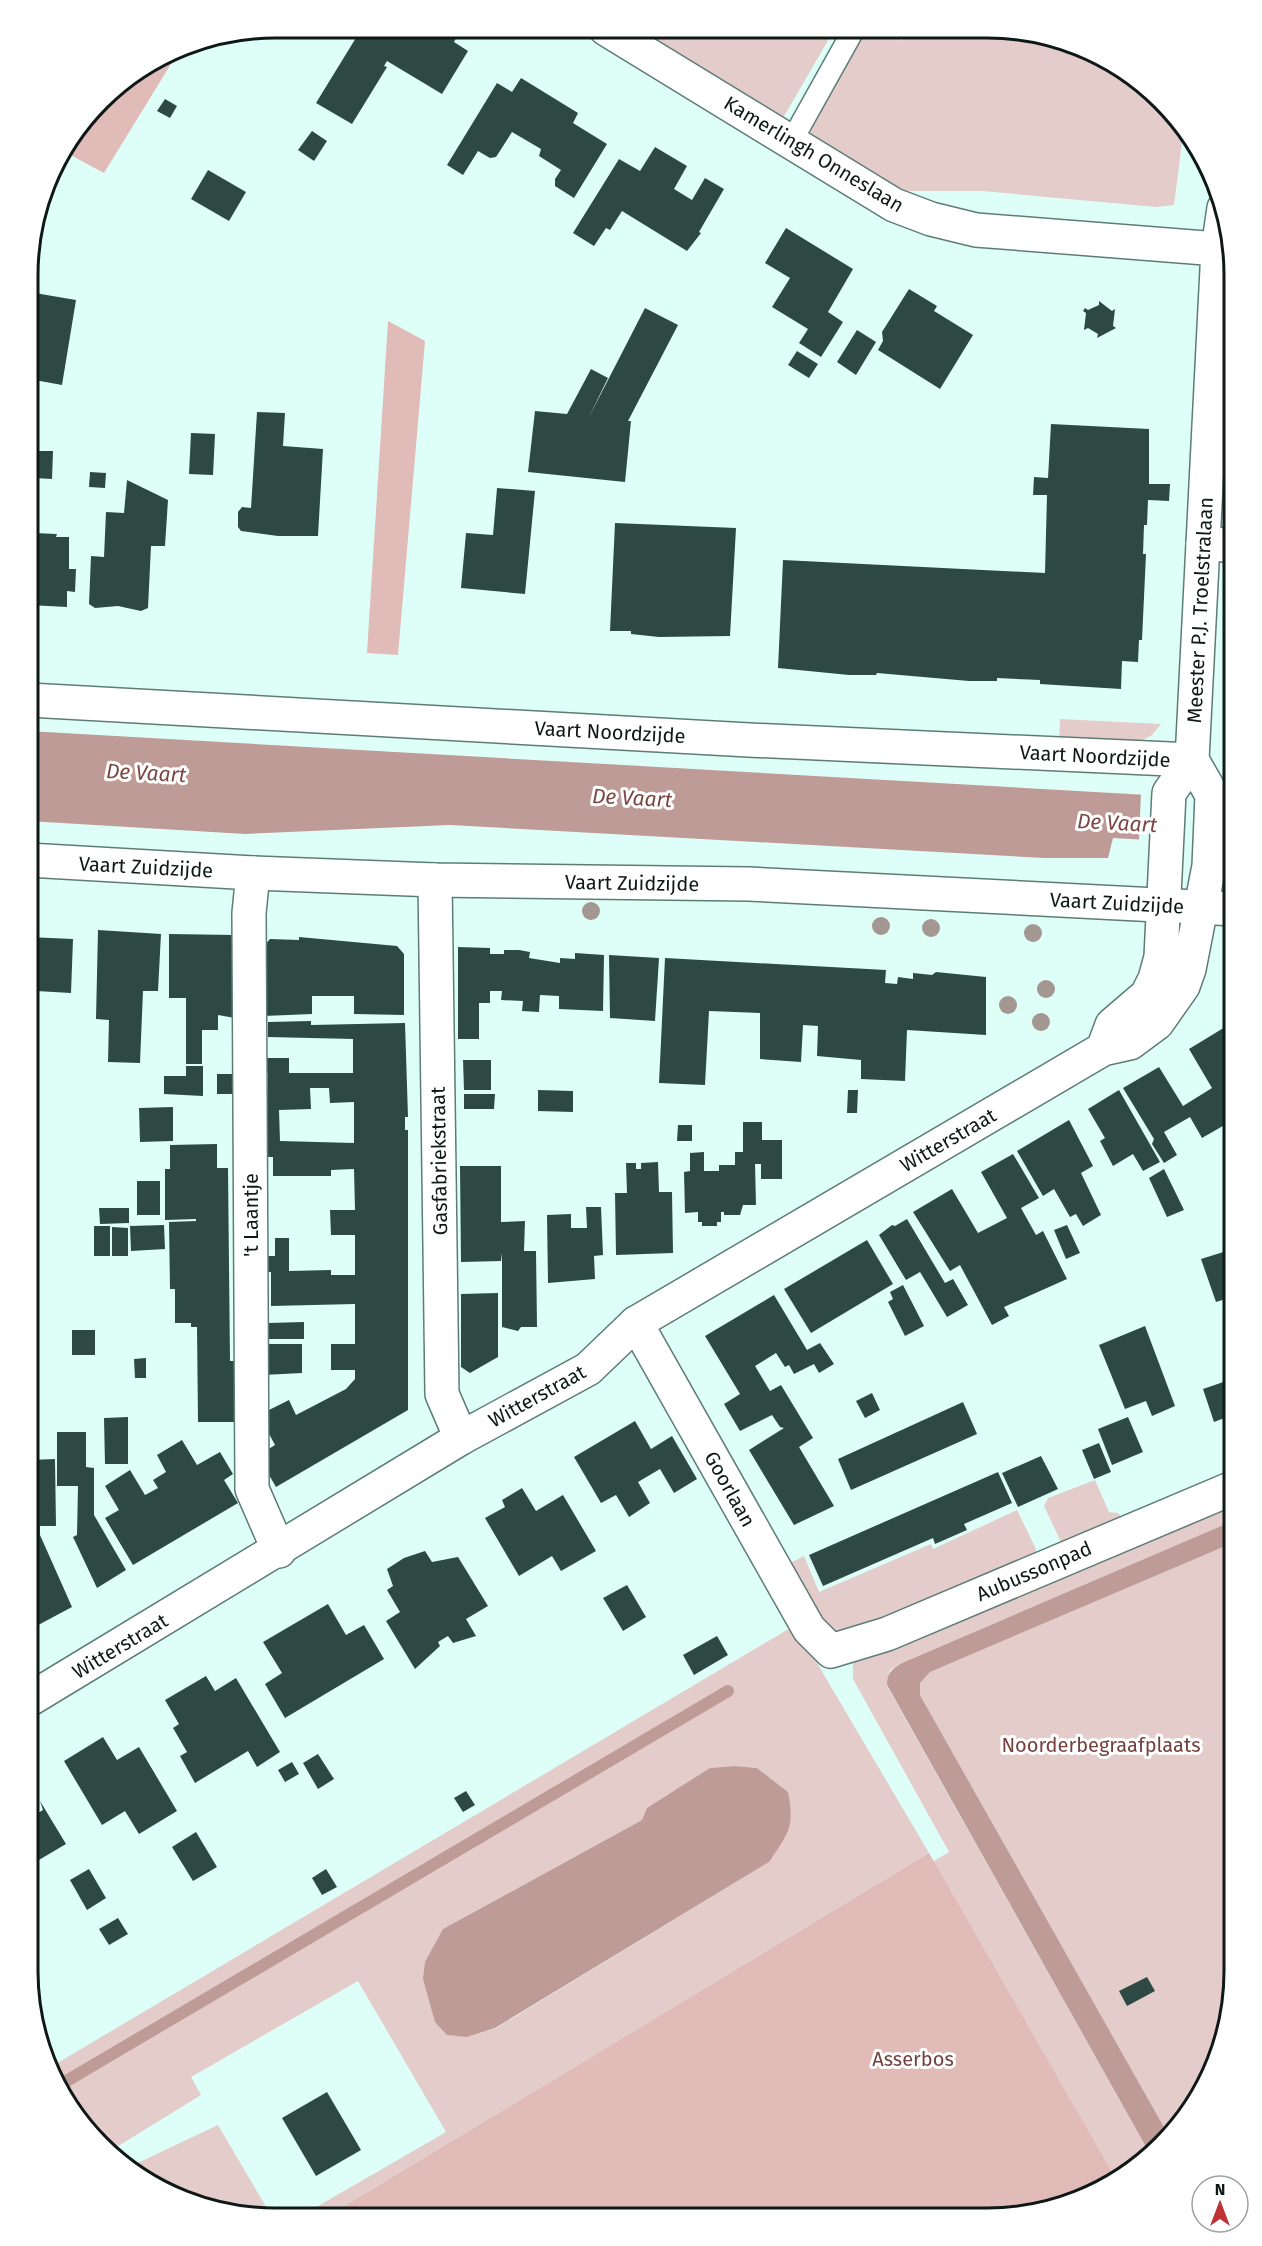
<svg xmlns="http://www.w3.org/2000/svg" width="1262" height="2246" font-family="'Fira Sans',sans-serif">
	<rect width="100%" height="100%" fill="#defff8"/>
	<g fill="#e4ccca" fill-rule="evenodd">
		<path d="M 632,29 L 834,30 L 782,120 Z"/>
		<path d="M 864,31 L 884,31 L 902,41 L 908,31 L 1035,32 L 1096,52 L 1150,88 L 1184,127 L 1174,205 L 1156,207 L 982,191 L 906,191 L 871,175 L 811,138 L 810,118 Z"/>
		<path d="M 1235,603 L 1235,718 L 1231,717 L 1227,700 L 1232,613 Z"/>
		<path d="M 1060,719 L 1161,724 L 1152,735 L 1139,742 L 1059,742 Z"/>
		<path d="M 1095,1480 L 1109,1512 L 1118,1513 L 1125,1521 L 1071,1544 L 1061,1542 L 1044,1506 L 1048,1498 Z"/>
		<path d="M 1235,1500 L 1235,1520 L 902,1663 L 890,1670 L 887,1686 L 1150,2154 L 1125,2177 L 1067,2206 L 987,2219 L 341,2217 L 949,1852 L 853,1679 L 853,1660 Z"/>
		<path d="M 1017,1510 L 1036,1549 L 1036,1556 L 852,1636 L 830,1634 L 786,1565 L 804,1556 L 819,1592 L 931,1544 L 933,1549 Z"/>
		<path d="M 1235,1542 L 1234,1988 L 1216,2066 L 1184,2122 L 1169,2136 L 920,1695 L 920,1683 L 930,1672 Z"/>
		<path d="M 792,1627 L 817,1663 L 929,1853 L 326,2217 L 299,2217 L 446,2132 L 358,1981 L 191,2077 L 201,2095 L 107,2153 L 69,2109 L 49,2068 ZM 735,1766 L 757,1768 L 788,1792 L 769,1862 L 496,2028 L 467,2037 L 443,1929 L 642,1820 L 710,1768 Z"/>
		<path d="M 218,2125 L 272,2217 L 242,2217 L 166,2194 L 127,2168 Z"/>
	</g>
	<g fill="#e1bbb8">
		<path d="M 182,46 L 104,173 L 63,151 L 111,89 Z"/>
		<path d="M 388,321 L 425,341 L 398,655 L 367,653 Z"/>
		<path d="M 929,1853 L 1117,2181 L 1067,2206 L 987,2219 L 326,2217 Z"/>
	</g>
	<g fill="#bf9b97">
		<path d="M 28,731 L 1235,800 L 1235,845 L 1113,838 L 1108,858 L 1044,858 L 450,825 L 245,834 L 28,821 Z"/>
		<path d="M 1235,1520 L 1235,1542 L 930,1672 L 920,1683 L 920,1695 L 1169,2136 L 1150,2154 L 887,1685 C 887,1673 892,1669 902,1663 Z"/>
		<path d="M 735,1766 L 757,1768 L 788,1792 C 795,1828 788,1833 769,1862 L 495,2028 L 467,2037 L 447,2035 L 435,2022 L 423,1979 L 425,1962 L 443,1929 L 642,1820 L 647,1808 L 710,1768 Z"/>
	</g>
	<path fill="#defff8" d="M 1141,792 L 1235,797 L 1235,846 L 1139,841 Z"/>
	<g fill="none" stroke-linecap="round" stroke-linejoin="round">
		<path stroke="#bf9b97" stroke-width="12" d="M 58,2086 L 728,1691"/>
	</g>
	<g fill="#2e4944" fill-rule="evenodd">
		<path d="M 362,28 L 415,28 L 420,31 L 421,28 L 440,28 L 456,38 L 454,42 L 468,51 L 442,94 L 387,61 L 384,66 L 387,67 L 352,124 L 316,103 Z"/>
		<path d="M 521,78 L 578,113 L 573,123 L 607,144 L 574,198 L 555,186 L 555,179 L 561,170 L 539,156 L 541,149 L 512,132 L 496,157 L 490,158 L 478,151 L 463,175 L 447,165 L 497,83 L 512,92 Z"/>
		<path d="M 165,99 L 177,106 L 170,118 L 157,111 Z"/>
		<path d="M 312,131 L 327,141 L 314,161 L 298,150 Z"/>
		<path d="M 655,147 L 687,166 L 674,189 L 692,200 L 705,178 L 724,189 L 699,232 L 701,233 L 687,251 L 622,211 L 610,230 L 606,228 L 594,246 L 573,233 L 619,159 L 640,171 Z"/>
		<path d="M 208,170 L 246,192 L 229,221 L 191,199 Z"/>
		<path d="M 786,228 L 853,269 L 828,312 L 843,322 L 821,357 L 799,343 L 808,329 L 772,307 L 790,278 L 765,263 Z"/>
		<path d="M 909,289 L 937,306 L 934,311 L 973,335 L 940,389 L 878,350 L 883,341 L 882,332 Z"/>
		<path d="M 29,292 L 76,300 L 62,385 L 29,379 Z"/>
		<path d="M 1099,301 L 1112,311 L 1115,309 L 1113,326 L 1116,328 L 1097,338 L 1098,334 L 1088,328 L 1084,330 L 1086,313 L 1083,311 L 1085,308 L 1088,310 L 1099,305 Z"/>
		<path d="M 645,308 L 678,325 L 628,421 L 631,421 L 625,482 L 528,472 L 535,411 L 567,414 L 591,369 L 608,378 L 589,417 Z"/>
		<path d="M 857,330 L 876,342 L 856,375 L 837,362 Z"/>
		<path d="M 797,351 L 818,364 L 809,378 L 788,365 Z"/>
		<path d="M 257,412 L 285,413 L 283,446 L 323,449 L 318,536 L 278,536 L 241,531 L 238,527 L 238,512 L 242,507 L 251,508 Z"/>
		<path d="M 1051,424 L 1149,429 L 1149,484 L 1170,484 L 1169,501 L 1148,500 L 1147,525 L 1144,525 L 1143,554 L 1146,554 L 1142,640 L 1139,640 L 1138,662 L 1122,661 L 1121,689 L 1040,684 L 1040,680 L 997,678 L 997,681 L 969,681 L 877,673 L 876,675 L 849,675 L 778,668 L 783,560 L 1045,573 L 1047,495 L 1033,495 L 1034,477 L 1048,478 Z"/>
		<path d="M 191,433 L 215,434 L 213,475 L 189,474 Z"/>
		<path d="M 29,446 L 36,446 L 35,451 L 53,451 L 52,479 L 34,478 L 34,474 L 29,473 Z"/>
		<path d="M 90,472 L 106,473 L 105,488 L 89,487 Z"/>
		<path d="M 127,480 L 168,500 L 165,546 L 151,546 L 148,608 L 141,611 L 118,606 L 95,608 L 89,604 L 91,556 L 104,557 L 106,512 L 124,513 Z"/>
		<path d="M 497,488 L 535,491 L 525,594 L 461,588 L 466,533 L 493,535 Z"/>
		<path d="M 615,523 L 736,528 L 730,636 L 659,637 L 631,634 L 631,631 L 610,631 Z"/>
		<path d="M 34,533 L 57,534 L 56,537 L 69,537 L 69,569 L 76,569 L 75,592 L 67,591 L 67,607 L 29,605 L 29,535 L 34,535 Z"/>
		<path d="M 98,930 L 161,934 L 158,991 L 143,991 L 140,1063 L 108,1062 L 109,1020 L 96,1019 Z"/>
		<path d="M 169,934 L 235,935 L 235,1018 L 218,1015 L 218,1030 L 202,1030 L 202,1064 L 186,1064 L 186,998 L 169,998 Z"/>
		<path d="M 28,937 L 73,939 L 71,993 L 36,991 L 32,1083 L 28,1083 Z"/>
		<path d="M 299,937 L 397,946 L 404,954 L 404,1015 L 354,1014 L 354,996 L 312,996 L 312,1014 L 264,1016 L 263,947 L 270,939 L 299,940 Z"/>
		<path d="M 458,947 L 490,948 L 490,954 L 504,954 L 504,950 L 519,950 L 530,952 L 529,958 L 560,963 L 560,958 L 575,959 L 575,953 L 604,955 L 603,1011 L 559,1009 L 559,996 L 540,995 L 539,1012 L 522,1011 L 523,1001 L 501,1000 L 502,991 L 490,991 L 490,1003 L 479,1003 L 479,1039 L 458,1039 Z"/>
		<path d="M 609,955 L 659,958 L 655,1021 L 610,1018 Z"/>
		<path d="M 665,958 L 886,970 L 885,983 L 897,984 L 898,977 L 913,979 L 913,973 L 932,975 L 936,972 L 986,977 L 986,1035 L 907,1030 L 905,1081 L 861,1079 L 861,1060 L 817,1056 L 818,1026 L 803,1025 L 801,1062 L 760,1059 L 760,1013 L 709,1011 L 705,1085 L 659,1083 Z"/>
		<path d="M 311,1021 L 311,1025 L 405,1023 L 408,1117 L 405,1117 L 405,1130 L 408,1130 L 408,1410 L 276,1487 L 269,1475 L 267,1450 L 275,1445 L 268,1432 L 265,1412 L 289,1400 L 296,1415 L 346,1389 L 355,1379 L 355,1370 L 331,1370 L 331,1344 L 355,1344 L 355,1304 L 271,1306 L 271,1272 L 262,1272 L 262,1256 L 275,1256 L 275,1238 L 289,1238 L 289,1271 L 331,1270 L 331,1275 L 355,1275 L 355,1235 L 331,1235 L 330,1210 L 355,1210 L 354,1169 L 331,1170 L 331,1176 L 273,1176 L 273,1157 L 265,1157 L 268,1073 L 265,1072 L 265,1058 L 289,1058 L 289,1073 L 353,1073 L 353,1039 L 268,1037 L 268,1022 ZM 310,1088 L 329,1088 L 330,1103 L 354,1102 L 354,1143 L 280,1141 L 279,1110 L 311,1109 Z"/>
		<path d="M 1235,1021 L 1235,1119 L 1202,1138 L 1190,1117 L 1164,1132 L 1177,1155 L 1164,1163 L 1152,1144 L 1154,1139 L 1123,1088 L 1159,1067 L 1183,1106 L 1212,1088 L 1189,1049 Z"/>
		<path d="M 463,1060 L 491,1060 L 491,1090 L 464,1090 Z"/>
		<path d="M 186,1066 L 203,1066 L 203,1096 L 164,1094 L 164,1076 L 186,1076 Z"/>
		<rect x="217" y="1074" width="18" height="20"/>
		<path d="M 538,1090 L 573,1091 L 573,1112 L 538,1111 Z"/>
		<path d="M 848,1090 L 858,1090 L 857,1113 L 847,1113 Z"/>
		<path d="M 1119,1090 L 1160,1162 L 1143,1171 L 1133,1154 L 1113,1166 L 1100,1141 L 1105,1138 L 1088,1109 Z"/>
		<path d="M 464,1094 L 495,1094 L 494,1109 L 464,1109 Z"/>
		<path d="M 173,1107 L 173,1141 L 140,1142 L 139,1108 Z"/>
		<path d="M 1069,1120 L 1093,1166 L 1081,1173 L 1101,1215 L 1083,1226 L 1076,1214 L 1070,1217 L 1054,1189 L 1043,1196 L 1017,1151 Z"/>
		<path d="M 743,1122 L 762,1122 L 762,1140 L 782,1140 L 782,1179 L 761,1179 L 761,1164 L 755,1164 L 756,1205 L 743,1205 L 740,1215 L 724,1215 L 724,1212 L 721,1212 L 721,1222 L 717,1222 L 717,1226 L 702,1226 L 702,1222 L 698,1222 L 698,1212 L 685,1213 L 684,1172 L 690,1171 L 690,1153 L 704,1152 L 704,1171 L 719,1171 L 719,1165 L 735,1165 L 735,1152 L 743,1152 Z"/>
		<path d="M 678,1125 L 692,1125 L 692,1141 L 677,1141 Z"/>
		<path d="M 217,1144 L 217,1168 L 228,1168 L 230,1361 L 242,1361 L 242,1422 L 198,1422 L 197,1327 L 191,1327 L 191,1323 L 175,1323 L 175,1289 L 170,1289 L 169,1222 L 196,1221 L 196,1219 L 165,1220 L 165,1169 L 170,1169 L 170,1145 Z"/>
		<path d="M 1013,1154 L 1039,1198 L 1021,1208 L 1036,1235 L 1043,1231 L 1067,1279 L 1004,1307 L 1009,1316 L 992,1325 L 960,1265 L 950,1271 L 913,1212 L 952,1189 L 978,1233 L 1007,1218 L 981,1172 Z"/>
		<path d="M 658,1162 L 659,1192 L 672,1192 L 673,1253 L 616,1255 L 615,1193 L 627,1193 L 626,1163 L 636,1163 L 636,1169 L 641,1169 L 641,1163 Z"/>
		<path d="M 460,1166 L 501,1166 L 501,1222 L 525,1221 L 524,1251 L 536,1251 L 537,1327 L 521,1327 L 518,1331 L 502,1327 L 502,1253 L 501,1261 L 461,1262 Z"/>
		<path d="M 1164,1169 L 1184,1210 L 1167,1217 L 1149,1178 Z"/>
		<path d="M 1235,1173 L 1235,1196 L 1232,1197 L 1225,1177 Z"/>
		<rect x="137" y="1181" width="23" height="34"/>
		<path d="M 586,1207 L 601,1207 L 603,1255 L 594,1256 L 595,1279 L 548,1283 L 547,1215 L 571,1214 L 571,1228 L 587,1228 Z"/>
		<path d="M 99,1208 L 129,1208 L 129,1223 L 100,1224 Z"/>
		<path d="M 907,1219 L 945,1283 L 953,1279 L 968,1305 L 947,1317 L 920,1272 L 906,1280 L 879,1235 L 892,1225 L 895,1226 Z"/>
		<path d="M 164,1225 L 165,1249 L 131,1251 L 130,1226 Z"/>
		<path d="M 1067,1225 L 1080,1253 L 1066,1259 L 1054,1230 Z"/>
		<rect x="94" y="1226" width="16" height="30"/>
		<path d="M 112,1227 L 128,1228 L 128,1256 L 112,1256 Z"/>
		<path d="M 867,1240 L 893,1284 L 811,1333 L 784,1289 Z"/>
		<path d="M 1233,1249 L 1235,1296 L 1216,1302 L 1201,1259 Z"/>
		<path d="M 903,1285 L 924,1326 L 905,1336 L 888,1302 L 893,1299 L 890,1292 Z"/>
		<path d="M 498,1293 L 498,1357 L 470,1373 L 461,1367 L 461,1294 Z"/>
		<path d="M 774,1295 L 807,1350 L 820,1343 L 834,1364 L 819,1373 L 814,1364 L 794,1374 L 789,1365 L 785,1367 L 776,1353 L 755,1366 L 770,1391 L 781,1385 L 813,1438 L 799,1447 L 834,1506 L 794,1525 L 749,1450 L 784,1428 L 780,1427 L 772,1415 L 740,1431 L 724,1404 L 740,1394 L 705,1336 Z"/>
		<path d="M 304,1322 L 304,1339 L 268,1339 L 268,1323 Z"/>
		<path d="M 1145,1326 L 1175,1406 L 1152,1416 L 1146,1401 L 1125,1409 L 1099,1345 Z"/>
		<rect x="72" y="1330" width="23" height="25"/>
		<path d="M 265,1344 L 302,1344 L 302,1373 L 263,1375 Z"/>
		<path d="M 146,1358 L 146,1378 L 135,1378 L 134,1359 Z"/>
		<path d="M 1235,1378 L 1235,1414 L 1214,1422 L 1203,1389 Z"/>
		<path d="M 872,1393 L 880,1410 L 865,1418 L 856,1401 Z"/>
		<path d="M 963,1402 L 977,1434 L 851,1490 L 838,1459 Z"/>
		<path d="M 128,1417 L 128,1464 L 105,1464 L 104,1418 Z"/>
		<path d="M 1128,1417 L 1143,1452 L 1112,1465 L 1098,1429 Z"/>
		<path d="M 635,1421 L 651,1449 L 672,1436 L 697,1479 L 674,1493 L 660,1469 L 638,1482 L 650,1503 L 629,1517 L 616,1495 L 601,1503 L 574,1457 Z"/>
		<path d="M 57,1432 L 86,1432 L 86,1467 L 94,1468 L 94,1515 L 126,1570 L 97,1588 L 73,1537 L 77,1535 L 78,1486 L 57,1486 Z"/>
		<path d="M 182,1440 L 197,1465 L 220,1452 L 233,1474 L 224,1480 L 238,1503 L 133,1565 L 105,1518 L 119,1510 L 105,1486 L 130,1470 L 145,1495 L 158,1488 L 153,1480 L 166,1472 L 157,1455 Z"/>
		<path d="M 1099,1443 L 1111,1472 L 1094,1479 L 1082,1450 Z"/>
		<path d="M 1041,1456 L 1058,1489 L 1018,1507 L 1002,1473 Z"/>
		<path d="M 55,1459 L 56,1526 L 40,1526 L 40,1535 L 72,1607 L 27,1631 L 30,1460 Z"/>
		<path d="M 998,1472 L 1012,1503 L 964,1524 L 967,1530 L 935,1544 L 933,1538 L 823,1586 L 809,1555 Z"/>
		<path d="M 522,1488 L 536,1511 L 563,1495 L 596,1551 L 561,1571 L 552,1556 L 519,1576 L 485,1518 L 505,1507 L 502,1500 Z"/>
		<path d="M 425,1551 L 432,1562 L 458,1557 L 488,1606 L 466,1619 L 476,1636 L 453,1643 L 448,1636 L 438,1642 L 440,1646 L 415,1669 L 386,1621 L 400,1612 L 387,1590 L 393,1586 L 387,1569 L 404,1558 Z"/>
		<path d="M 627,1585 L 646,1617 L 623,1631 L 603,1598 Z"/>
		<path d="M 328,1604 L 346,1635 L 364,1625 L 384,1659 L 285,1718 L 265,1684 L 282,1673 L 263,1642 Z"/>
		<path d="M 717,1636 L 728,1655 L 694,1675 L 683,1655 Z"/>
		<path d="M 206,1676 L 215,1691 L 236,1678 L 280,1752 L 257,1767 L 248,1751 L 195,1783 L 180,1756 L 187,1752 L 173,1728 L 179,1724 L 165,1700 Z"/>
		<path d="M 103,1737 L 117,1760 L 139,1747 L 177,1811 L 139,1834 L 125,1811 L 102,1825 L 64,1761 Z"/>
		<path d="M 318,1754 L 334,1779 L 318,1789 L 303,1763 Z"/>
		<path d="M 292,1762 L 299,1774 L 285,1782 L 278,1770 Z"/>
		<path d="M 466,1791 L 475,1805 L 463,1812 L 454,1798 Z"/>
		<path d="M 40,1801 L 66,1844 L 27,1867 L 27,1819 L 43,1810 Z"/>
		<path d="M 196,1832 L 217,1867 L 193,1881 L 172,1847 Z"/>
		<path d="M 89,1869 L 106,1898 L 87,1910 L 70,1880 Z"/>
		<path d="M 326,1869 L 337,1887 L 322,1895 L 312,1878 Z"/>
		<path d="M 118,1918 L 128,1934 L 109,1945 L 99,1929 Z"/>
		<path d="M 1147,1977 L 1155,1991 L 1127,2006 L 1119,1991 Z"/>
		<path d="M 327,2092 L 361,2150 L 316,2176 L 282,2118 Z"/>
	</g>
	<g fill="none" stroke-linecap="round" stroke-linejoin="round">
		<defs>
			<path id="lane" d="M 791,142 L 853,31"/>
			<g id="street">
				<path d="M 606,29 L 894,205 L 931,219 L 976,230 L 1218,249"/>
				<path d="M 1203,543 L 1235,546"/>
				<path d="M 29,700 L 749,740 L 1192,760 L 1218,249 L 1224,208"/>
				<path d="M 253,873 L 249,913 L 252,1489 L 279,1551"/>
				<path d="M 435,880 L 442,1394 L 461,1438"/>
				<path d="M 636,1323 L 809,1629 L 831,1651 L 887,1634 L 1235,1487"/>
				<path d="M 27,1701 L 461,1438 L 588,1369 L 636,1323 L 1103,1049 L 1130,1043 L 1157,1023 L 1183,986 L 1189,969 L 1209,866 L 1212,795 L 1192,760 L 1169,793 L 1161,957 L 1155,979 L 1147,995 L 1112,1025 L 1103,1049"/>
			</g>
			<path id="secondary" d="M 28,860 L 253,873 L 435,880 L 749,884 L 1235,909"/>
		</defs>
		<use href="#lane" stroke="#5e7c76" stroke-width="24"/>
		<use href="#street" stroke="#5e7c76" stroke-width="36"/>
		<use href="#secondary" stroke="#5e7c76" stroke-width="36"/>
		<use href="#lane" stroke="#fff" stroke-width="21"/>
		<use href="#street" stroke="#fff" stroke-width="33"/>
		<use href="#secondary" stroke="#fff" stroke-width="33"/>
	</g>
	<g fill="#a49691">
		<circle cx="591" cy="911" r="9"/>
		<circle cx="881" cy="926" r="9"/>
		<circle cx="931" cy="928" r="9"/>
		<circle cx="1033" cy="933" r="9"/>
		<circle cx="1046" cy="989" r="9"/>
		<circle cx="1008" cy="1005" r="9"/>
		<circle cx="1041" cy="1022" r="9"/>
	</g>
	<g text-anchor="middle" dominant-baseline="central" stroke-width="6" stroke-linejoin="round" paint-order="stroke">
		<g font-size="20" fill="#0e1917" stroke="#fff">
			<text transform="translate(814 154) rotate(31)">Kamerlingh Onneslaan</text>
			<text transform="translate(1200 610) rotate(-87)">Meester P.J. Troelstralaan</text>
			<text transform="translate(610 732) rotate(3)">Vaart Noordzijde</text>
			<text transform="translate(1095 756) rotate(3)">Vaart Noordzijde</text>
			<text transform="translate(146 867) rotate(3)">Vaart Zuidzijde</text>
			<text transform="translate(632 883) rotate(1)">Vaart Zuidzijde</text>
			<text transform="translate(1117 903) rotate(3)">Vaart Zuidzijde</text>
			<text transform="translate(948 1140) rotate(-30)">Witterstraat</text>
			<text transform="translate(439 1161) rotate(-91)">Gasfabriekstraat</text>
			<text transform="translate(251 1215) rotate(-90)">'t Laantje</text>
			<text transform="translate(537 1396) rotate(-29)">Witterstraat</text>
			<text transform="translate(730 1489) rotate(61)">Goorlaan</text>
			<text transform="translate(1034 1571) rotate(-23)">Aubussonpad</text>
			<text transform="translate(120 1646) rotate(-31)">Witterstraat</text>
		</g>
		<g font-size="20" fill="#74403d" stroke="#fff">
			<text x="1101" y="1745">Noorderbegraafplaats</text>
			<text x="913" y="2059">Asserbos</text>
		</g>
		<g font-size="21" font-style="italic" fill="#7c4743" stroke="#fff">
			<text transform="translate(146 773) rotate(3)">De Vaart</text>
			<text transform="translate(632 798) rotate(3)">De Vaart</text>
			<text transform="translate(1117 823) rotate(3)">De Vaart</text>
		</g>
	</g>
	<path d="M0 0H1262V2246H0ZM275 38H987A237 237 0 0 1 1224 275V1971A237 237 0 0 1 987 2208H275A237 237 0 0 1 38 1971V275A237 237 0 0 1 275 38Z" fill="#fff" fill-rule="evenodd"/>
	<path fill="none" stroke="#0e1917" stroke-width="3" d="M275 38H987A237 237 0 0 1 1224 275V1971A237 237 0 0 1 987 2208H275A237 237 0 0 1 38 1971V275A237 237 0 0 1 275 38Z"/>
	<g transform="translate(1220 2204)"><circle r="28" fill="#ffffff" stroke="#9fa3a2" stroke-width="1.5"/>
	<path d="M0-4.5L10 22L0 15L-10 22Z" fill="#c03135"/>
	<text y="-9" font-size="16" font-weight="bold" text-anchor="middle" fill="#0e1917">N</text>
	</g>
</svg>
